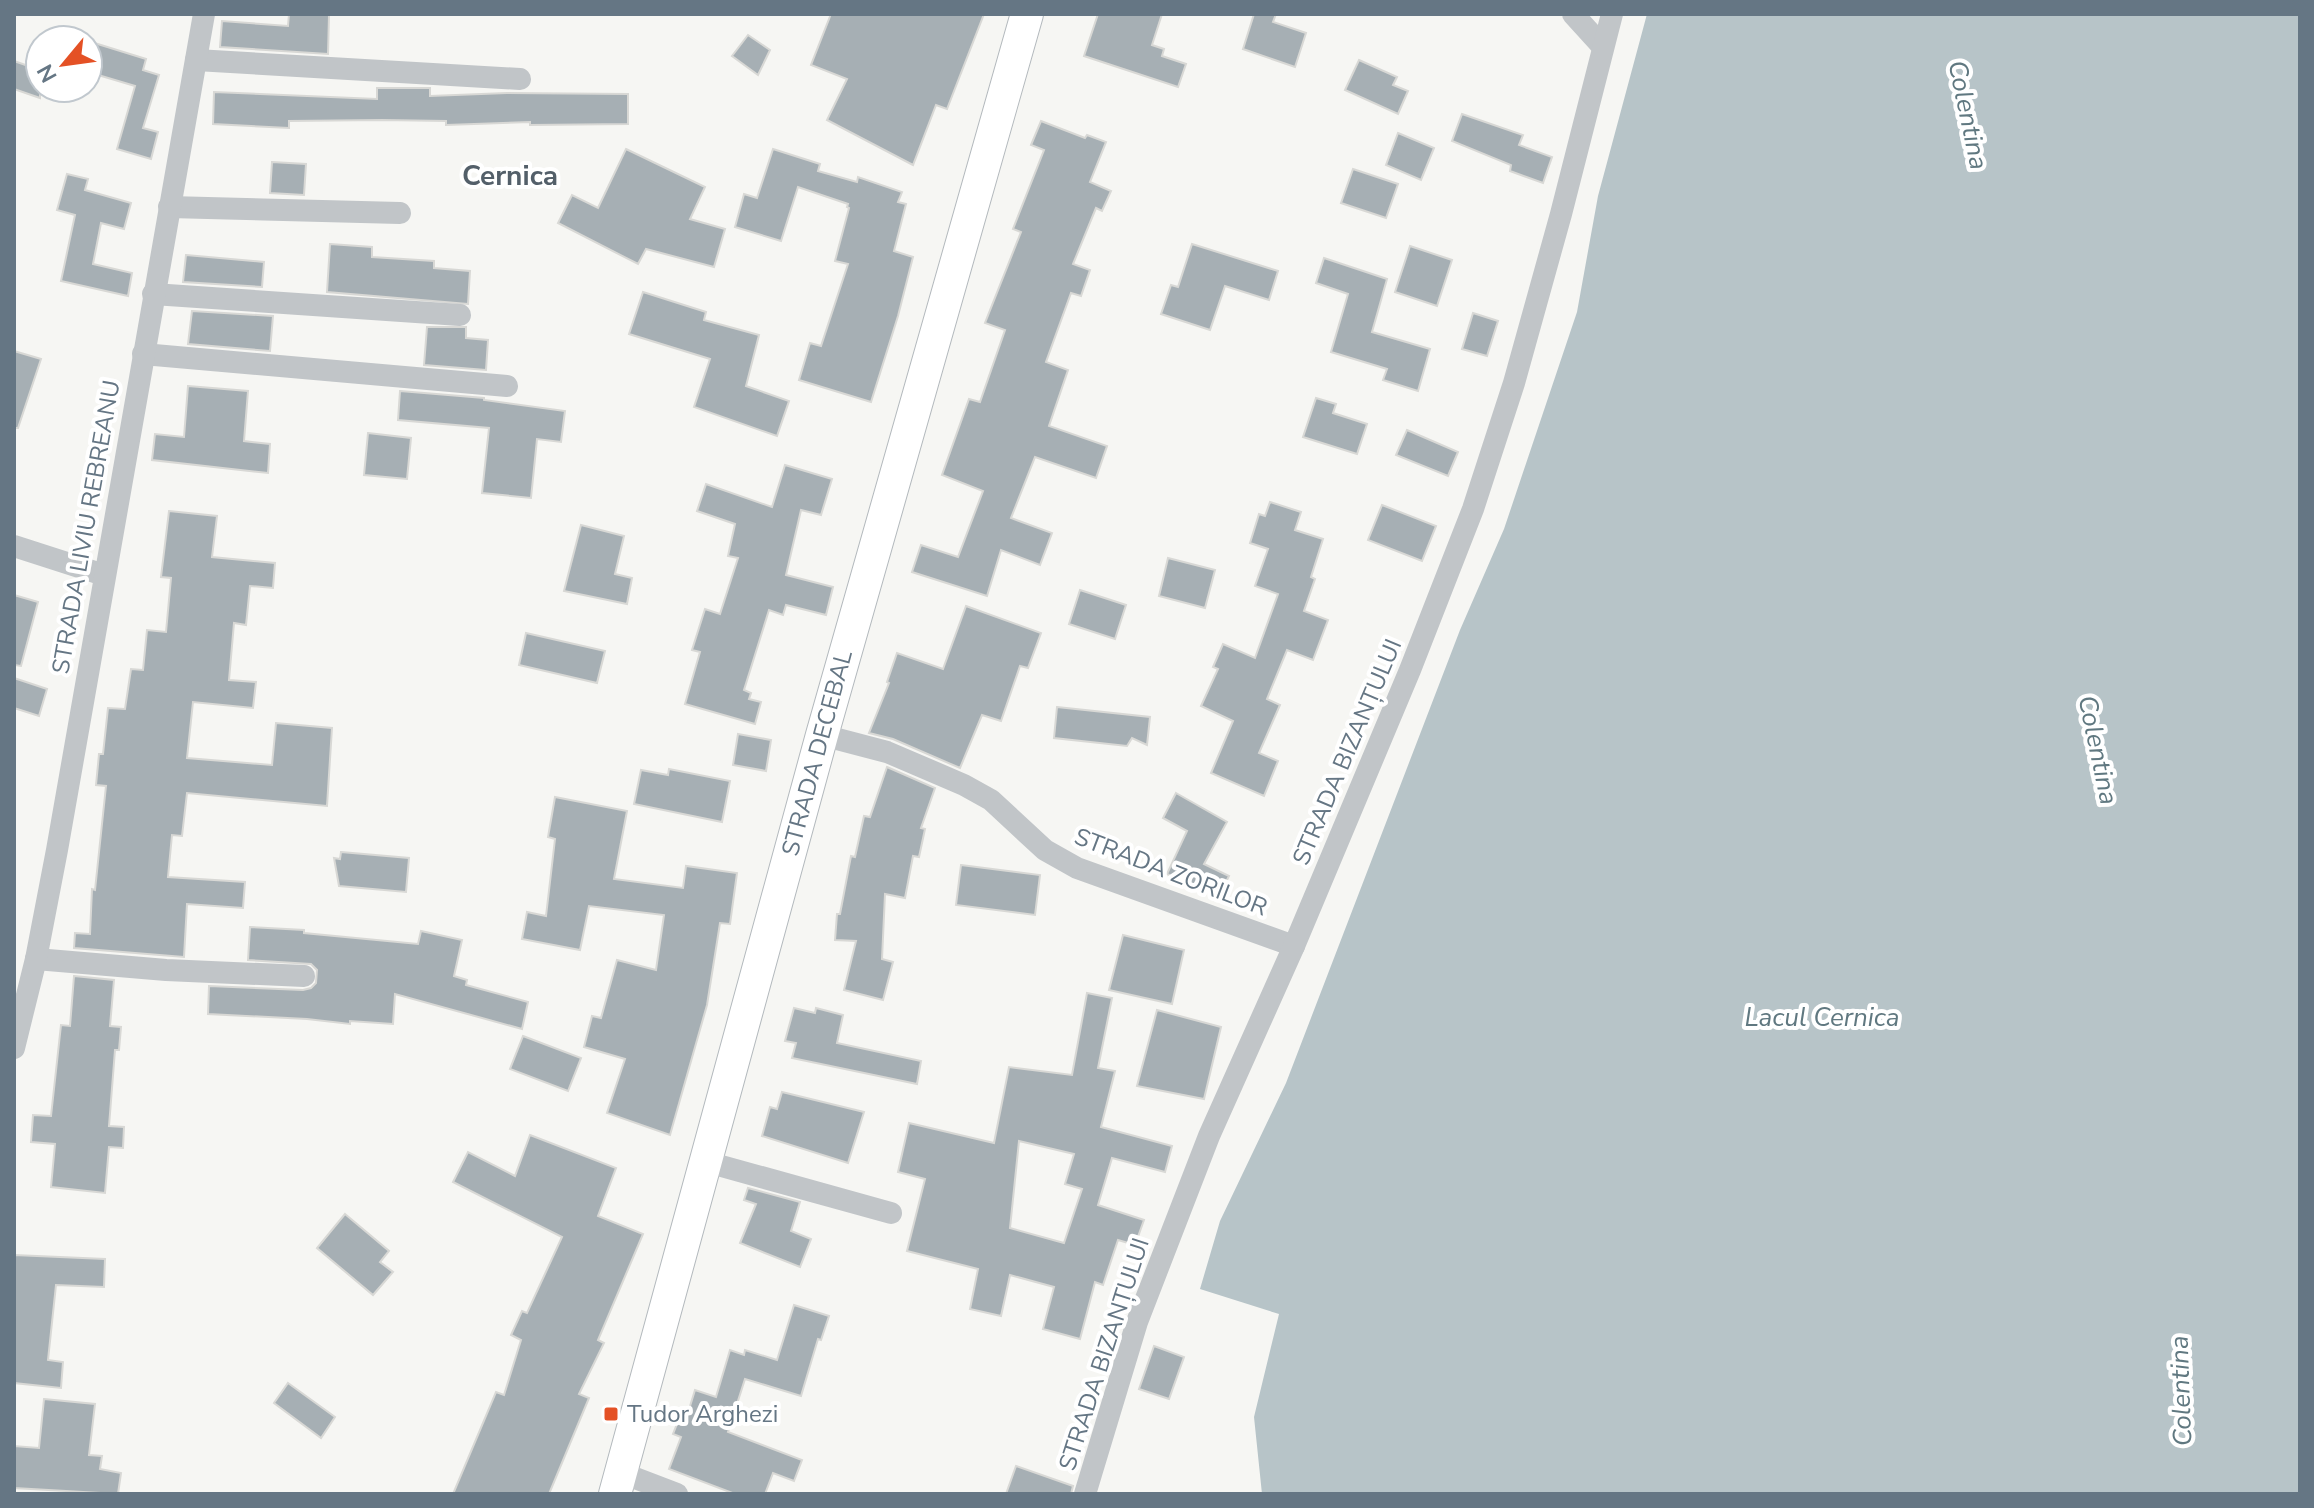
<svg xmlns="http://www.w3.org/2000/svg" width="2314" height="1508" font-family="'Nunito Sans',sans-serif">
	<rect width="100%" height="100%" fill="#f6f6f3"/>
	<path fill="#b7c4c8" d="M 1647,14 L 2300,14 L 2300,1494 L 1262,1494 L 1254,1417 L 1279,1314 L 1200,1289 L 1220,1221 L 1286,1083 L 1460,630 L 1504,529 L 1577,312 L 1598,196 Z"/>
	<g fill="#a6afb4" stroke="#d8d8d5" stroke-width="2" fill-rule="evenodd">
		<path d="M 289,14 L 329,15 L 328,54 L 220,47 L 222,21 L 288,26 Z"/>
		<path d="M 831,14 L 984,14 L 947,109 L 936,105 L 913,165 L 827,120 L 847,79 L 811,65 Z"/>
		<path d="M 1098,14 L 1162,14 L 1152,45 L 1164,49 L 1162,56 L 1186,64 L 1178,87 L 1084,56 Z"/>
		<path d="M 1254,14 L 1276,14 L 1273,22 L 1306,33 L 1295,67 L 1243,49 Z"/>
		<path d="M 748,35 L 770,50 L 758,75 L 732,56 Z"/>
		<path d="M 88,41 L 146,59 L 143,70 L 159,75 L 143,128 L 158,132 L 151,159 L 117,149 L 135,86 L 88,72 Z"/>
		<path d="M 1359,60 L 1397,77 L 1393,85 L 1408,91 L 1398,114 L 1345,90 Z"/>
		<path d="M 14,61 L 40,70 L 40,98 L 14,89 Z"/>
		<path d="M 377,88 L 430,88 L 430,96 L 507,93 L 628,94 L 628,124 L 530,125 L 530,122 L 446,125 L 446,121 L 382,120 L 289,121 L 289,128 L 213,124 L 214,92 L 377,99 Z"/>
		<path d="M 1462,114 L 1523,135 L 1519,145 L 1552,157 L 1543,183 L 1510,171 L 1511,165 L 1452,141 Z"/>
		<path d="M 1041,121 L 1085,138 L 1087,135 L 1106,142 L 1090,182 L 1111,191 L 1102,211 L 1096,208 L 1073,264 L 1090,270 L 1081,296 L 1071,293 L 1046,362 L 1068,370 L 1049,426 L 1107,446 L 1096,478 L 1035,457 L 1011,518 L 1052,533 L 1040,565 L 1001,550 L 987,596 L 912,572 L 921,545 L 958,557 L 983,491 L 942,475 L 969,399 L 980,402 L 1005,330 L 985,323 L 1021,232 L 1013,229 L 1044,150 L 1031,145 Z"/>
		<path d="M 1398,133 L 1434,148 L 1421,180 L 1386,165 Z"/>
		<path d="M 626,149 L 705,187 L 690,219 L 725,229 L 714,267 L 646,249 L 638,264 L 558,223 L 572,195 L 598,208 Z"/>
		<path d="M 773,149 L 820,164 L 818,171 L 857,182 L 858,177 L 902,192 L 898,202 L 906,204 L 894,251 L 913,257 L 898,316 L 871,402 L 799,380 L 810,343 L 821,346 L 848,264 L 835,261 L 849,208 L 847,207 L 848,204 L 798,187 L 781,241 L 735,227 L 744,194 L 757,198 Z"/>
		<path d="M 272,162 L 306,164 L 304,195 L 270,193 Z"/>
		<path d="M 1353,169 L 1398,184 L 1386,218 L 1341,203 Z"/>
		<path d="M 67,174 L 88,179 L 85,190 L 131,203 L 124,229 L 101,223 L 93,264 L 132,273 L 128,296 L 61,281 L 75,215 L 57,210 Z"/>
		<path d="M 330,244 L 372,247 L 372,257 L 434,261 L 434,268 L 470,271 L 468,304 L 327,292 Z"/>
		<path d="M 1192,244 L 1278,271 L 1269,300 L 1225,286 L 1210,330 L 1161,314 L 1171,285 L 1178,287 Z"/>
		<path d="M 1410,246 L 1452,260 L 1437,306 L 1395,292 Z"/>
		<path d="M 186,255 L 264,262 L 262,287 L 183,282 Z"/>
		<path d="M 1324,258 L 1387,279 L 1372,332 L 1430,349 L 1418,391 L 1383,380 L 1387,369 L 1331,352 L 1348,294 L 1316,283 Z"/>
		<path d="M 643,292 L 706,312 L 704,320 L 759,335 L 746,386 L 789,401 L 777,436 L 694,407 L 710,359 L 629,334 Z"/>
		<path d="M 192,311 L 273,316 L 270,351 L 188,344 Z"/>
		<path d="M 1473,313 L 1498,321 L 1487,356 L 1462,349 Z"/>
		<path d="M 427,327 L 466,327 L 466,338 L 488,340 L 486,370 L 424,365 Z"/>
		<path d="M 14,351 L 41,359 L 18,428 L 14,428 Z"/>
		<path d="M 188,386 L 248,391 L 244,441 L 270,444 L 268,473 L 152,460 L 155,434 L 184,437 Z"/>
		<path d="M 400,391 L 484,398 L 484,400 L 565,411 L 561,442 L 537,439 L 531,498 L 482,493 L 489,428 L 398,420 Z"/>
		<path d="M 1316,398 L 1336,404 L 1333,413 L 1367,424 L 1357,454 L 1303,437 Z"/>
		<path d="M 1407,430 L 1458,452 L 1448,476 L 1396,455 Z"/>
		<path d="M 368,433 L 411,438 L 407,479 L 364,475 Z"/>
		<path d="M 785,465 L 832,479 L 821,515 L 801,510 L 786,575 L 833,587 L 826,615 L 786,605 L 783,615 L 769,610 L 744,690 L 751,693 L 749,699 L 761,702 L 755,724 L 685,704 L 700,652 L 692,650 L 705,609 L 720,614 L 738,558 L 728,556 L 735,524 L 697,511 L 706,484 L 772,507 Z"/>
		<path d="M 1270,502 L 1301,512 L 1295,530 L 1323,539 L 1311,577 L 1315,579 L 1304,611 L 1328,620 L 1313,660 L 1287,650 L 1267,699 L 1280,705 L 1259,753 L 1278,761 L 1264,796 L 1211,773 L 1233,721 L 1201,706 L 1218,669 L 1213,667 L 1223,644 L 1255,658 L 1278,594 L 1255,586 L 1268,549 L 1250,543 L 1259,514 L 1265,516 Z"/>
		<path d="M 1382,505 L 1436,526 L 1422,561 L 1368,540 Z"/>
		<path d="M 169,511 L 217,516 L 212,557 L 275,563 L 273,588 L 250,586 L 246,625 L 234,623 L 229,680 L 256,682 L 253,708 L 193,702 L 187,758 L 272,765 L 276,723 L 332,728 L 327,806 L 187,793 L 182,836 L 172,835 L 168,877 L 245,882 L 243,908 L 187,904 L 184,957 L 74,948 L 75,933 L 90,934 L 92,889 L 95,890 L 106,786 L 96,785 L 99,754 L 103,754 L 108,708 L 125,709 L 131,669 L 143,670 L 147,630 L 166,632 L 171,578 L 161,577 Z"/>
		<path d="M 581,525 L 624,536 L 615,574 L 632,578 L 627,604 L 564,591 Z"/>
		<path d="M 1168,558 L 1215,570 L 1205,608 L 1159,596 Z"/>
		<path d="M 1080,590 L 1126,605 L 1115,639 L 1069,624 Z"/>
		<path d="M 14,595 L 38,602 L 21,666 L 14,665 Z"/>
		<path d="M 966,606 L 1041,633 L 1028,668 L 1020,666 L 1001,721 L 982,715 L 960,768 L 893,739 L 869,733 L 889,683 L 887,682 L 897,653 L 943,669 Z"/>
		<path d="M 526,633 L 605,651 L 597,683 L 519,665 Z"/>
		<path d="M 14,678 L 47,689 L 39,716 L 14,708 Z"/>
		<path d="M 1057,707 L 1150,717 L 1147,745 L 1132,738 L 1127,746 L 1054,738 Z"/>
		<path d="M 738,734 L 771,740 L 766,771 L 733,765 Z"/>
		<path d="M 887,767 L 935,788 L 921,828 L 925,829 L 919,857 L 913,856 L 905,898 L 885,894 L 882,959 L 893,962 L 883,1000 L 844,990 L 856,941 L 835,940 L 837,914 L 840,914 L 851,856 L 855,857 L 864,816 L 870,817 Z"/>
		<path d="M 669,769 L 730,781 L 722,822 L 634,804 L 641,770 L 668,775 Z"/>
		<path d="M 1176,793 L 1227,822 L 1204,864 L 1229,876 L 1218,898 L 1167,874 L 1187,831 L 1163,818 Z"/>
		<path d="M 555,797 L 627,811 L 614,879 L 683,888 L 686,866 L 737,873 L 730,924 L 720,923 L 707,1005 L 670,1135 L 607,1113 L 625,1059 L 584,1047 L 592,1016 L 601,1018 L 617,960 L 656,970 L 664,915 L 589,906 L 580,950 L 522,939 L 527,912 L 546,916 L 555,839 L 548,837 Z"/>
		<path d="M 341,852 L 409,858 L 406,892 L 339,886 L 334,858 L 340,859 Z"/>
		<path d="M 961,865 L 1040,875 L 1035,915 L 956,905 Z"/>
		<path d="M 250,927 L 304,930 L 304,933 L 418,944 L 421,931 L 462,940 L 454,976 L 467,980 L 466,985 L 528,1002 L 522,1029 L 395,994 L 393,1024 L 350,1021 L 350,1024 L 307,1019 L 208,1014 L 209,986 L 303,990 L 311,988 L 316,983 L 317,970 L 311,964 L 248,960 Z"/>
		<path d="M 1123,935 L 1184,950 L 1172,1004 L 1109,990 Z"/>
		<path d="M 74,976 L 114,980 L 110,1026 L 121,1027 L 119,1050 L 115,1050 L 109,1126 L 124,1127 L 123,1148 L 109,1147 L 105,1193 L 51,1187 L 55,1144 L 31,1142 L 33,1115 L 51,1116 L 61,1025 L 70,1026 Z"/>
		<path d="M 1087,993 L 1112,998 L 1098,1068 L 1115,1071 L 1101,1127 L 1172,1146 L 1165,1172 L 1112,1158 L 1098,1205 L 1144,1220 L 1135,1245 L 1118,1240 L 1103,1285 L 1095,1282 L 1080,1339 L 1043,1329 L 1054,1287 L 1010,1275 L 1001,1316 L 970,1309 L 978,1269 L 907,1251 L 925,1179 L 898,1172 L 909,1123 L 994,1143 L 1009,1067 L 1072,1075 ZM 1019,1141 L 1074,1154 L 1065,1184 L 1082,1189 L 1064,1243 L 1010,1228 Z"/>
		<path d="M 794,1008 L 815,1013 L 816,1008 L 843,1015 L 837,1043 L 921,1061 L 917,1084 L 792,1058 L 796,1043 L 785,1041 Z"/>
		<path d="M 1157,1010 L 1221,1027 L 1204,1099 L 1137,1086 Z"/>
		<path d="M 523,1036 L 581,1058 L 568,1091 L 510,1069 Z"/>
		<path d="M 782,1092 L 864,1112 L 848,1163 L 762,1136 L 770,1107 L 777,1109 Z"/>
		<path d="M 530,1135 L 616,1168 L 598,1216 L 643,1234 L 598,1340 L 604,1343 L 579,1394 L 589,1398 L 549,1494 L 453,1494 L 496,1392 L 504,1395 L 521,1340 L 511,1335 L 522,1311 L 527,1313 L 562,1237 L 453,1182 L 468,1152 L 515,1176 Z"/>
		<path d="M 748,1188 L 800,1202 L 791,1231 L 811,1239 L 800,1267 L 740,1243 L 756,1204 L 744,1200 Z"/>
		<path d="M 345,1214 L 389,1251 L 380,1262 L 393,1272 L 373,1295 L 317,1248 Z"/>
		<path d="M 14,1255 L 105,1259 L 104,1287 L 56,1285 L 48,1360 L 63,1362 L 61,1388 L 14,1383 Z"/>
		<path d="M 794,1305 L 829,1316 L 821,1340 L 818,1339 L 801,1396 L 745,1379 L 728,1432 L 802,1460 L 794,1481 L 773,1473 L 765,1494 L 735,1494 L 669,1469 L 681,1437 L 673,1434 L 681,1414 L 687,1416 L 695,1390 L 716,1397 L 730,1350 L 744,1355 L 745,1350 L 777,1360 Z"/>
		<path d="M 1154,1346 L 1184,1357 L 1169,1399 L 1139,1389 Z"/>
		<path d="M 288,1383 L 335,1417 L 321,1438 L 274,1403 Z"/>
		<path d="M 44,1399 L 95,1404 L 89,1455 L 102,1456 L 100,1469 L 121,1473 L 118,1494 L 14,1488 L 14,1446 L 39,1448 Z"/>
		<path d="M 1016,1466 L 1073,1486 L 1071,1494 L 1006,1494 Z"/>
	</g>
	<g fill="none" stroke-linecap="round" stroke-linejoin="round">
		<defs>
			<path id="secondary" d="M 615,1494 L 822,735 L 1027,14"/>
		</defs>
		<use href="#secondary" stroke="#b3b9bd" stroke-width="34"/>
		<g stroke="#c1c5c8" stroke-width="22">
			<path d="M 1573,14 L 1603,47"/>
			<path d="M 196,60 L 520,79"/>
			<path d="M 169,207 L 400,213"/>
			<path d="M 153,294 L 460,315"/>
			<path d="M 143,354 L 507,386"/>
			<path d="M 14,546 L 104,575"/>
			<path d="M 822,735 L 887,752 L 964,785 L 991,800 L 1045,850 L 1077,868 L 1294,946"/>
			<path d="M 36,959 L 166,970 L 304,976"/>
			<path d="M 14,1048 L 36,959 L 57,850 L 204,14"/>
			<path d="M 707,1162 L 891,1213"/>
			<path d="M 622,1473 L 677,1494"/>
			<path d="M 1085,1494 L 1137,1322 L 1209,1136 L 1294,946 L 1410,670 L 1473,509 L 1514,383 L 1561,214 L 1612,14"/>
		</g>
		<use href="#secondary" stroke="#fff" stroke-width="32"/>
	</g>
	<rect fill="#e45125" stroke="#fff" stroke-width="3" x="603" y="1406" width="16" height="16" rx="4"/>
	<g text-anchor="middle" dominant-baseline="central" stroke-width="8" stroke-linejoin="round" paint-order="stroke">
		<g font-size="24" fill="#657684" stroke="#fff">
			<text transform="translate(86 527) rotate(-80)">STRADA LIVIU REBREANU</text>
			<text transform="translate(1347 752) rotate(-67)">STRADA BIZANȚULUI</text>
			<text transform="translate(817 753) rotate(-75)">STRADA DECEBAL</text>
			<text transform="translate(1171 872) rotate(21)">STRADA ZORILOR</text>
			<text transform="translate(1104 1354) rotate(-72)">STRADA BIZANȚULUI</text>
		</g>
		<g font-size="24" fill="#657684" stroke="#fff" text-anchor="start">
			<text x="627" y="1414">Tudor Arghezi</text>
		</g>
		<g font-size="26" font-style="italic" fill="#607880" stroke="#fff">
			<text transform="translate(1968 115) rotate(78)">Colentina</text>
			<text transform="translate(2098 750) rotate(78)">Colentina</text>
			<text x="1822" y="1017">Lacul Cernica</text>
			<text transform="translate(2181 1391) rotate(-92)">Colentina</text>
		</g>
		<g font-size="28" font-weight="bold" fill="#535f69" stroke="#fff">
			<text x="510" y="176">Cernica</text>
		</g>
	</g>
	<rect width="2314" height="1508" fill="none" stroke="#657684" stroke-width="32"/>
	<g transform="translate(64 64) rotate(241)"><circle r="38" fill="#ffffff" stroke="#c1c8ce" stroke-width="2"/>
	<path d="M0-6L14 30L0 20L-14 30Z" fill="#e45125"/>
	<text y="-12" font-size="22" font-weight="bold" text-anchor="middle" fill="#657684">N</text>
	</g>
</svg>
